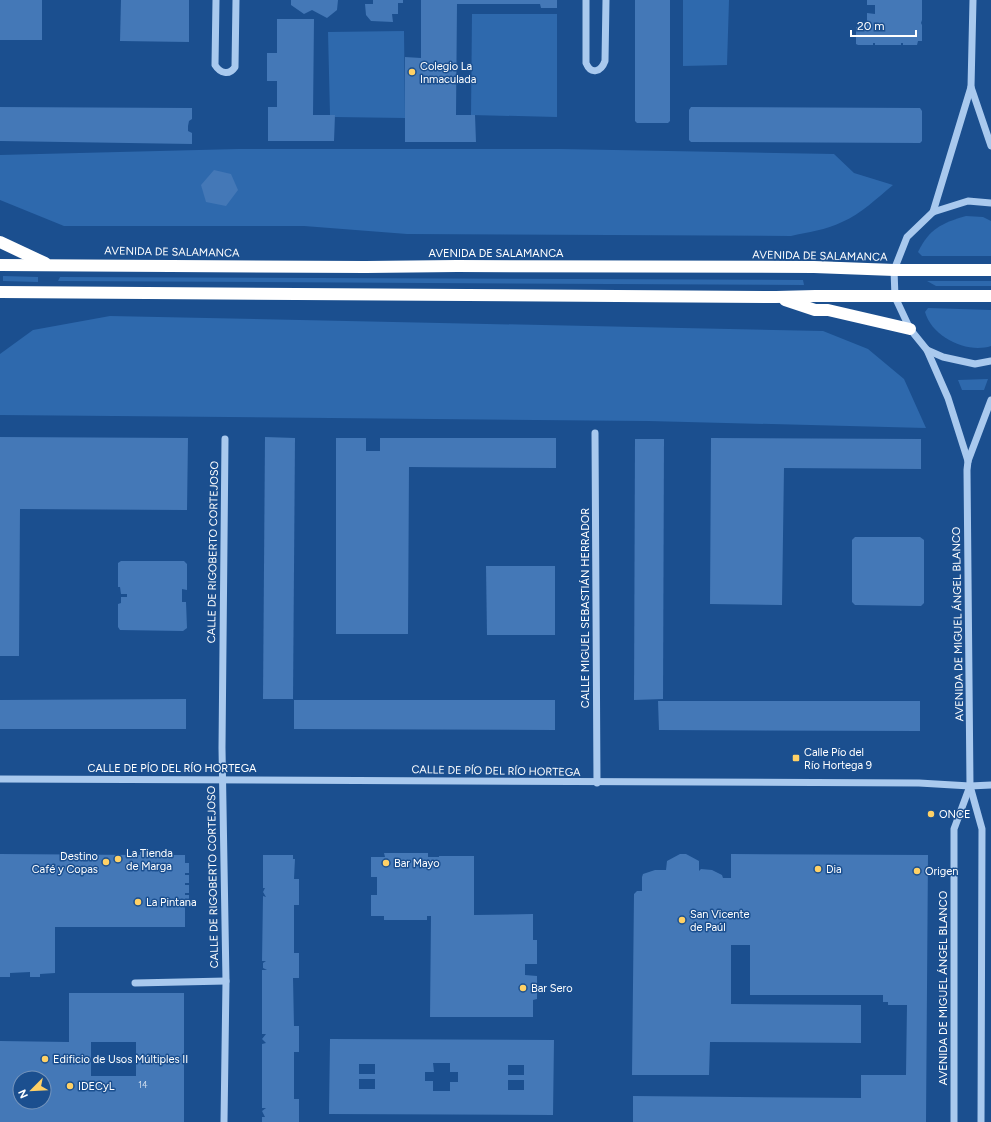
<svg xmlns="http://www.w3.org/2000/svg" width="991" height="1122" font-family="Figtree,sans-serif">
	<rect width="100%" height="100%" fill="#1b4f8f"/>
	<g fill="#2e69ad">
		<path d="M 683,0 L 729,0 L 727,65 L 683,66 Z"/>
		<path d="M 472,14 L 557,14 L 557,117 L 471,115 Z"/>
		<path d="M 404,31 L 405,118 L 335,117 L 335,115 L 330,115 L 328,32 Z"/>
		<path d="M 238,149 L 560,149 L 834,154 L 854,173 L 893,185 C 877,198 861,214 842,222 C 826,230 808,232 791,236 L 407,234 L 304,226 L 64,226 L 0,200 L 0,155 Z"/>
		<path d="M 966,216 L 983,217 L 991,221 L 991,256 L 922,256 L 918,252 C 929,229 942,223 966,216 Z"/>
		<path d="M 3,276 L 38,277 L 38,282 L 3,281 Z"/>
		<path d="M 60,277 L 803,280 L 804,285 L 58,281 Z"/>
		<path d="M 927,281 L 991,281 L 991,286 L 936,286 Z"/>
		<path d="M 928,308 L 991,310 L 991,346 C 967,354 932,337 925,312 Z"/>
		<path d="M 110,316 L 823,331 L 868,349 L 904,379 L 926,428 L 648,421 L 0,415 L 0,354 L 33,330 Z"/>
		<path d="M 988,379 L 984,390 L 962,390 L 958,380 Z"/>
	</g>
	<g fill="#4478b7" fill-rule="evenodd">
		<rect x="0" y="0" width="42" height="40"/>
		<path d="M 121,0 L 189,0 L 189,42 L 120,41 Z"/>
		<path d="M 291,0 L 338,0 L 337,10 L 327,18 L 312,10 L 304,14 L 291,5 Z"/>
		<path d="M 373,0 L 403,0 L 403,3 L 398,3 L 398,14 L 392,14 L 393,22 L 371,21 L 366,15 L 365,4 L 373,4 Z"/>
		<path d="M 421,0 L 557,0 L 557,8 L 541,8 L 540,4 L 457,4 L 456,115 L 475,115 L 476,142 L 405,142 L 405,57 L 421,58 Z"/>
		<path d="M 635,0 L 670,0 L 670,121 L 668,123 L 637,123 L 635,121 Z"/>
		<path d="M 867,0 L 922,0 L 922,20 L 921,23 L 922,25 L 922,41 L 918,41 L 917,45 L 903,45 L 903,43 L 901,43 L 901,45 L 875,45 L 875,43 L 873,43 L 873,45 L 858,45 L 856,44 L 856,27 L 867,27 L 867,13 L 875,14 L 875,5 L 867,5 Z"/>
		<path d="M 277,19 L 314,19 L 313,115 L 335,115 L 334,141 L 268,141 L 268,107 L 277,107 L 277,81 L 267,81 L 267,53 L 277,53 Z"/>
		<path d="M 0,107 L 192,108 L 192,119 L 189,121 L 188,126 L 188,131 L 192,133 L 192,144 L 0,141 Z"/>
		<path d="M 691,107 L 920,108 L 922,111 L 922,141 L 920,143 L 691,142 L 689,140 L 689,110 Z"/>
		<path d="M 214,170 L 231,174 L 238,190 L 226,206 L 206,202 L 201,185 Z"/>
		<path d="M 0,437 L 188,438 L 187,510 L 20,509 L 19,656 L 0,656 Z"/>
		<path d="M 265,437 L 295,438 L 293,699 L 263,699 Z"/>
		<path d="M 336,438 L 366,438 L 366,451 L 380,451 L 380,438 L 556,438 L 556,468 L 409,467 L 408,634 L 336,634 Z"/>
		<path d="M 711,438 L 921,439 L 921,469 L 784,468 L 782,605 L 710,604 Z"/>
		<path d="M 635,439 L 664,439 L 663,699 L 634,700 Z"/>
		<path d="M 855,537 L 920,537 L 924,540 L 924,603 L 921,606 L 855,605 L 852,602 L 852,540 Z"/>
		<path d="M 121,561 L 184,561 L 187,564 L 187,590 L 182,589 L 182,602 L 186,602 L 187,628 L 183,631 L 120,630 L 118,627 L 118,604 L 121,603 L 121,597 L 127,597 L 127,594 L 121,594 L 120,587 L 118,587 L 118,563 Z"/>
		<path d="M 486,566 L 555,566 L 555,635 L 487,635 Z"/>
		<path d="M 186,699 L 186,729 L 0,729 L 0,700 Z"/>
		<path d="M 294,700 L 555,700 L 555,730 L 294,729 Z"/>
		<path d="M 658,701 L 920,701 L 920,731 L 659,730 Z"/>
		<path d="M 140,852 L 150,852 L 150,853 L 153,853 L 152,855 L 160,855 L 160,853 L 162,852 L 172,852 L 172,855 L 185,855 L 185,863 L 189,863 L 189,873 L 185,873 L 185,875 L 189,875 L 189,883 L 185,883 L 185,885 L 189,885 L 189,893 L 185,893 L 185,895 L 189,895 L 189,905 L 185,905 L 185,927 L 55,927 L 55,973 L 40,974 L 40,977 L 30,977 L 30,972 L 10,973 L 10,977 L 0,977 L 0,854 L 140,855 Z"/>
		<path d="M 384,853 L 428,853 L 428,857 L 439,857 L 439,856 L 474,856 L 474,915 L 533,914 L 533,940 L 537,940 L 537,964 L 525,964 L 525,975 L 537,976 L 537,999 L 533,1000 L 533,1017 L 430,1017 L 431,916 L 427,916 L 427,920 L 384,920 L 384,916 L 371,916 L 371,895 L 377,895 L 377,877 L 371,877 L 371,857 L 385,857 Z"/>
		<path d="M 680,854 L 686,854 L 699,861 L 699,871 L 701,869 L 712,870 L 722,875 L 723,878 L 731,878 L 731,854 L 928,855 L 926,1122 L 633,1122 L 633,1096 L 861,1098 L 861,1075 L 906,1075 L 907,1005 L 888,1005 L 888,1002 L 883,1002 L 883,995 L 750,995 L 750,945 L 731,945 L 731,1004 L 861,1005 L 861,1043 L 710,1042 L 709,1075 L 632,1075 L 634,894 L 637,891 L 642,891 L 642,877 L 643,874 L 655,870 L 666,870 L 667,861 Z"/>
		<path d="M 263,855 L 293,855 L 293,859 L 295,859 L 294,879 L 299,879 L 299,905 L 294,905 L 294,953 L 299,953 L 299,978 L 293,978 L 294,1026 L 299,1026 L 299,1052 L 294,1052 L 294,1099 L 299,1099 L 299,1122 L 262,1122 L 262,1117 L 265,1117 L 262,1111 L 266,1108 L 262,1108 L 262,1044 L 266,1043 L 262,1039 L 266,1034 L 262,1034 L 262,970 L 267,970 L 263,968 L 263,963 L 266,961 L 262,961 L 263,896 L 266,897 L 263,892 L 265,888 L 263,888 Z"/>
		<path d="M 69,993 L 184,993 L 184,1122 L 0,1122 L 0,1041 L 69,1042 ZM 91,1042 L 136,1042 L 136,1076 L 91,1076 ZM 20,1078 L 44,1078 L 44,1102 L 20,1102 Z"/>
		<path d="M 330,1039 L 554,1040 L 553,1115 L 329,1114 ZM 433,1063 L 450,1063 L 450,1072 L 458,1072 L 458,1082 L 450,1082 L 450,1091 L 433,1091 L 433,1081 L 425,1081 L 425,1072 L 434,1072 ZM 359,1064 L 375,1064 L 375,1074 L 359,1074 ZM 508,1065 L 524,1065 L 524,1075 L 508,1075 ZM 359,1079 L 375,1079 L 375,1089 L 359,1089 ZM 508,1080 L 524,1080 L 524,1090 L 508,1090 Z"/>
	</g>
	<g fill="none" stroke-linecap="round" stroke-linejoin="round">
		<g stroke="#a9c9ee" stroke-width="7">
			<path d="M 216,0 L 215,65 C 220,73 229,76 235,67 L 236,0"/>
			<path d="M 586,0 L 586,63 C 591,75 601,72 605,61 L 606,0"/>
			<path d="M 971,87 L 991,146"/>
			<path d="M 991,203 L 968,201 L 933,212 L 907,237 L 894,270 L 895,297 L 910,329 L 927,350 L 943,357 L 975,364 L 991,361"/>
			<path d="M 933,212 L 971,87 L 973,0"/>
			<path d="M 927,350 L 948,398 L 968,461"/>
			<path d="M 595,433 L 597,783"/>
			<path d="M 0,779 C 306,780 612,784 919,783 L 970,786 L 991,785"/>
			<path d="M 135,983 L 226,981"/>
			<path d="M 224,1122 L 226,981 L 222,748 L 225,439"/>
			<path d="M 954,1122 L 954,829 L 970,786"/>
			<path d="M 981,1122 L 982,829 L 970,786 L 967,470 L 968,461 L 991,400"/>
		</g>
		<g stroke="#fff" stroke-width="12">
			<path d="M 0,242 L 45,263"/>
			<path d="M 0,265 L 366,267 L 457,266 L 814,267 L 894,270 L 991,270"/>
			<path d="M 0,292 L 776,297 L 815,296 L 991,296"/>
			<path d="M 785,300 L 815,310 L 828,310 L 910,329"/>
		</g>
	</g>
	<g fill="#ffd166" stroke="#1b4f8f" stroke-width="1.5">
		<circle cx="412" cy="72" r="4"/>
		<rect x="792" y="754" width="8" height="8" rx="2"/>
		<circle cx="931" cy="814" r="4"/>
		<circle cx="118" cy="859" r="4"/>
		<circle cx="106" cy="862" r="4"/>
		<circle cx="386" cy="863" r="4"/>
		<circle cx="818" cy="869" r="4"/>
		<circle cx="917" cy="871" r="4"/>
		<circle cx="138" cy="902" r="4"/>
		<circle cx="682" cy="920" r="4"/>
		<circle cx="523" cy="988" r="4"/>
		<circle cx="45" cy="1059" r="4"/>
		<circle cx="70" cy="1086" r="4"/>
	</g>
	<g text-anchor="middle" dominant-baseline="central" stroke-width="3" stroke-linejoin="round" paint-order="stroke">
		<g font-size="9" fill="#d0dded">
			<text x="143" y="1084">14</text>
		</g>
		<g font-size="11" fill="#fff" stroke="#1b4f8f" text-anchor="start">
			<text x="420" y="66">Colegio La<tspan x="420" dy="13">Inmaculada</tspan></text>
			<text x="804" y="752">Calle Pío del<tspan x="804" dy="13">Río Hortega 9</tspan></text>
			<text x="939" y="814">ONCE</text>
			<text x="126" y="853">La Tienda<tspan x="126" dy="13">de Marga</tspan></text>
			<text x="98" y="856" text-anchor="end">Destino<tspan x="98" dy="13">Café y Copas</tspan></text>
			<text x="394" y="863">Bar Mayo</text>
			<text x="826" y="869">Dia</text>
			<text x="925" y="871">Origen</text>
			<text x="146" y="902">La Pintana</text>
			<text x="690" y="914">San Vicente<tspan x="690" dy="13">de Paúl</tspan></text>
			<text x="531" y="988">Bar Sero</text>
			<text x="53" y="1059">Edificio de Usos Múltiples II</text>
			<text x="78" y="1086">IDECyL</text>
		</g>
		<g font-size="11" fill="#fff" stroke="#1b4f8f">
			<text transform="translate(172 252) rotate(1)">AVENIDA DE SALAMANCA</text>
			<text x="496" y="253">AVENIDA DE SALAMANCA</text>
			<text transform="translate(820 256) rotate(1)">AVENIDA DE SALAMANCA</text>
			<text transform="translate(213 552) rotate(-89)">CALLE DE RIGOBERTO CORTEJOSO</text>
			<text transform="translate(585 608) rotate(-90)">CALLE MIGUEL SEBASTIÁN HERRADOR</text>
			<text transform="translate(958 624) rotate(-91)">AVENIDA DE MIGUEL ÁNGEL BLANCO</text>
			<text x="172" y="768">CALLE DE PÍO DEL RÍO HORTEGA</text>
			<text transform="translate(496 771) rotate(1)">CALLE DE PÍO DEL RÍO HORTEGA</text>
			<text transform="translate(213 877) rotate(-91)">CALLE DE RIGOBERTO CORTEJOSO</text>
			<text transform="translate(943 988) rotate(-90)">AVENIDA DE MIGUEL ÁNGEL BLANCO</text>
		</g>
	</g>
	<g transform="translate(32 1090) rotate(246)"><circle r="19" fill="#1b4f8f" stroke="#7695bc"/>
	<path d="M0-3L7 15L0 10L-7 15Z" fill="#ffd166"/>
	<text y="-6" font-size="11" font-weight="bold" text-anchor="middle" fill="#ffffff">N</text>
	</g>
	<path d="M851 30v6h65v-6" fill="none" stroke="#ffffff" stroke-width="2"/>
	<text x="857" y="30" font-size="12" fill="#ffffff" stroke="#1b4f8f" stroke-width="3" paint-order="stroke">20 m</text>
</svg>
